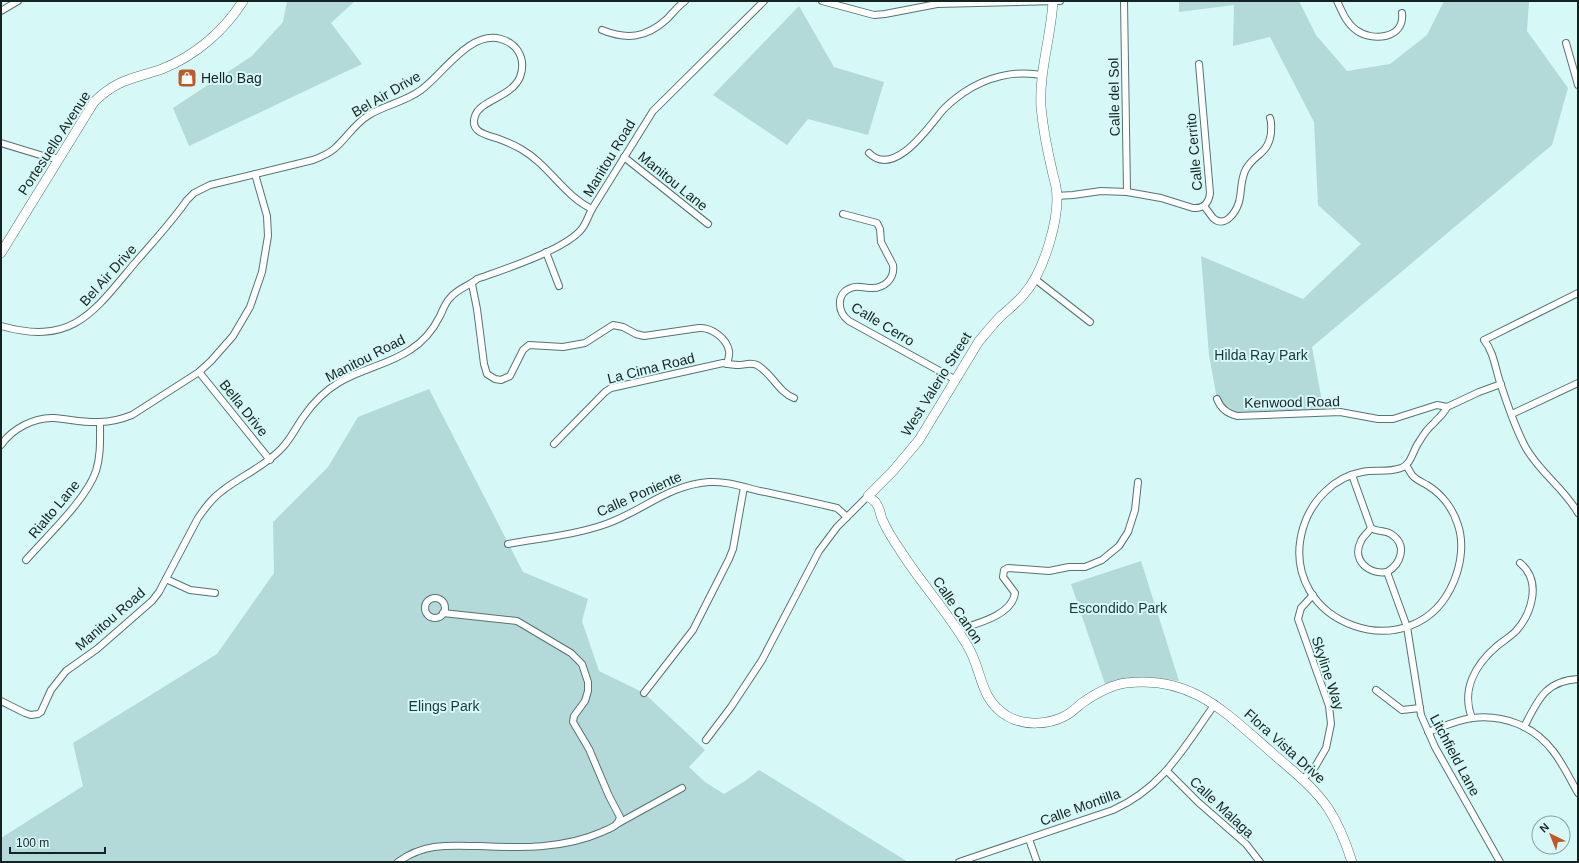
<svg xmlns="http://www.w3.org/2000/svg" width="1579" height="863" font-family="Helvetica,sans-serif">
	<rect width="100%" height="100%" fill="#d6f8f6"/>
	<g fill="#b3dad8">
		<path d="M 287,1 L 355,1 L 331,23 L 362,64 L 189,146 L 173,108 L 252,56 L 283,22 Z"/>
		<path d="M 1179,1 L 1299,1 L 1316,35 L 1347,71 L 1390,64 L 1427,35 L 1444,1 L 1529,1 L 1527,31 L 1568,88 L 1552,145 L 1312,347 L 1324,412 L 1230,413 L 1217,399 L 1209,355 L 1201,256 L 1303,299 L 1361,244 L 1318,205 L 1314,122 L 1270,37 L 1233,46 L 1234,5 L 1179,12 Z"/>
		<path d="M 799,6 L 834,67 L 884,82 L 868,135 L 808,119 L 787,145 L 713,95 Z"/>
		<path d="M 429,389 L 523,572 L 588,599 L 582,621 L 599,671 L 644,693 L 705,750 L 689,767 L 705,782 L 724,794 L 745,781 L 759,770 L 908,862 L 1,862 L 1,838 L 83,786 L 73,743 L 217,654 L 274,573 L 273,522 L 328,467 L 358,417 Z"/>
		<path d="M 1141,561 L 1179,681 C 1153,677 1130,675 1105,684 L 1071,584 Z"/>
	</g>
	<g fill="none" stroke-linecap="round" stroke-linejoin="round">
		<defs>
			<g id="street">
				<path d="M 822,1 L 874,15 L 885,14 L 937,4 L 1060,1"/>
				<path d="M 1124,1 L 1127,192"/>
				<path d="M 1337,1 C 1342,11 1346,23 1356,30 C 1372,42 1405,39 1402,13"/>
				<path d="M 1,11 L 18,1"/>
				<path d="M 602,30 C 627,40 646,38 667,19 C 673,13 678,6 685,1"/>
				<path d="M 1566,43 L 1578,85"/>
				<path d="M 1,143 L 50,158 L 59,158"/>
				<path d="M 869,153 C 894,178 928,128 942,111 C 948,104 956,98 963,93 C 986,77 1015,70 1042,75"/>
				<path d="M 624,157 L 708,224"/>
				<path d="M 1056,196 L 1073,195 L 1101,191 L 1127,192 L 1161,198 L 1193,208 C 1203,209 1209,203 1210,193 L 1199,64"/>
				<path d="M 1204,206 C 1207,210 1210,214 1213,218 C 1225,229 1236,212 1239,202 C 1242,191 1240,180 1246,169 C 1255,153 1268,155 1271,133 C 1271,127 1272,123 1270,118"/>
				<path d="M 843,214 L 877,223 L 880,229 L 881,242 L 893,265 C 895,279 884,289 870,288 C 863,288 858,285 851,288 C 836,293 837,312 849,321 L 956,380"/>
				<path d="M 546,252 L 559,286"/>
				<path d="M 1035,279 L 1090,322"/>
				<path d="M 472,284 L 477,309 L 484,364 L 487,374 L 495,379 L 501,380 L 510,376 L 523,350 L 529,345 L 563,347 L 585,343 L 613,325 L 623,327 L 636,334 L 644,336 L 699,328 C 712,327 727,339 729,351 C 730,355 728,360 727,364"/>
				<path d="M 1578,293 L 1484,340 C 1493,351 1495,366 1499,379 C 1506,401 1515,428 1526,448 C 1540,473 1564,488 1578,513"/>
				<path d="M 1,326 C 72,346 93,313 134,264 C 152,243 171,223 187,200 L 194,193 L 210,185 L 313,160 C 321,157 328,154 334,149 C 347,138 354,124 369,115 C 385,105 405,102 421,90 C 443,74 470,30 501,39 C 508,41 514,45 518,51 C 523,59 523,69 520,77 C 512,97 480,100 475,116 C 469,133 488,135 499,139 C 507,142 514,145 521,149 C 549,165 563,195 592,209"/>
				<path d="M 199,372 L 270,460"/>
				<path d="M 1217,399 C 1221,409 1227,413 1237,416 L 1340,412 L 1378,419 L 1393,419 L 1437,405 L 1447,407 L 1479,392 L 1501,384"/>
				<path d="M 1512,414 L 1578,383"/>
				<path d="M 554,444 L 605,392 L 611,388 L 723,363 C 728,364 733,365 739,365 C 745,365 750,362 757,365 C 772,373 778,392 794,398"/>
				<path d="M 1,445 C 12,429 34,417 54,418 C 69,419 84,423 100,422 C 111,422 122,419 132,415 L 199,372 L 211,361 L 233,336 L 250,307 L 262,272 L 268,236 L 267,216 L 255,174"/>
				<path d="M 1406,465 C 1408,468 1410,472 1412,475 C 1416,480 1422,482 1427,485 C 1442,494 1453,509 1458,525 C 1464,543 1461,564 1454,581 C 1416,674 1275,625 1303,528 C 1311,501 1334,477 1362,472 C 1374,469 1388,473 1401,468 C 1411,465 1413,450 1419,442 C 1423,435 1428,428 1434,423 C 1439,417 1444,414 1447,407"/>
				<path d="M 1352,475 L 1371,528 C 1368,533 1363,536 1361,541 C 1351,560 1369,575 1387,572 L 1407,627 L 1421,715 L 1435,747 L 1500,862"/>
				<path d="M 1371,528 C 1377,532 1385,530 1391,534 C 1408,545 1401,564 1387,572"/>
				<path d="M 508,544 C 541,538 575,535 606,524 C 643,511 668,485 709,482 C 727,481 743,487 760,491 C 785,496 811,502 837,508 L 847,517"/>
				<path d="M 26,560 C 47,536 86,500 96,471 C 101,455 100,439 100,422"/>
				<path d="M 166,579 L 190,590 L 215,593"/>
				<circle cx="435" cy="608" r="10"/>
				<path d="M 957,630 C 975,624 1012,616 1015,593 L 1003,577 L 1004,570 L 1008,568 L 1049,571 L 1069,567 L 1085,567 L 1102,560 L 1119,546 L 1128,532 L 1135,510 L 1138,482"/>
				<path d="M 1376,690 L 1402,710 L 1420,708"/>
				<path d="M 644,693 L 693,630 L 729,559 L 733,549 L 744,487"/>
				<path d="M 1,701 L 25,713 L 31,715 L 38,714 L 41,712 L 51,690 L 66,671 L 97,649 L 152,601 L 159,592 L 198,518 C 205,508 212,498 222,491 C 241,476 264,467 281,449 C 291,439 296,427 304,416 C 313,403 325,391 338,383 C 360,369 388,365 410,350 C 423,342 433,330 440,316 C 443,310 445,303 450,298 C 457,289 469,286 477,279 C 505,269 561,251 580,231 C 586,225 588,216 592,209 L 653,111 L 764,1"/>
				<path d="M 1472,718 C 1461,690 1475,665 1497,646 C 1503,641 1510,637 1516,631 C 1532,613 1542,581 1520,563"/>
				<path d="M 1524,727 C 1538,700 1545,681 1578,679"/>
				<path d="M 1428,732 C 1442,727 1457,720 1472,718 C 1503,714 1534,726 1553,751 C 1563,764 1570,779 1578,793"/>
				<path d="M 706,740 L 731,707 L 762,660 L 819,551 L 837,527 L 868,496"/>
				<path d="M 1167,771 L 1198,802 L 1246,844 L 1260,862"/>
				<path d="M 1303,779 L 1315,767 L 1326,748 L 1331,724 L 1329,706 L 1298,619 L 1301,608 L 1313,595"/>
				<path d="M 617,824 L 682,788"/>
				<path d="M 1029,839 L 1037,862"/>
				<path d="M 398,862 C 409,854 421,849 434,847 C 449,845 465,846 480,846 C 522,848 563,849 602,832 C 610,828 618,827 620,817 L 609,796 L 589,749 L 573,722 L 574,716 L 585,701 L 588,691 L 588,682 L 582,664 L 571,653 L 517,621 L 443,613"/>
				<path d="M 959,862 L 1113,810 C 1164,787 1184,747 1215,704"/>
			</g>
			<g id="secondary">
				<path d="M 1053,1 C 1051,37 1039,71 1041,107 C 1043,128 1047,149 1052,170 C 1053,176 1055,181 1056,187 C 1061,216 1044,271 1025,293 C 1018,302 1009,309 1001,316 C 993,324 986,333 979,341 L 919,440 L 893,471 L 868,496 C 871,499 874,500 876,503 C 880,508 880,514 882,519 C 887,530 893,540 900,550 C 920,582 947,611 967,645 C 983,670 978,698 1007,716 C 1024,726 1048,725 1065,716 C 1071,713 1076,708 1082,703 C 1095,694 1110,685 1126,683 C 1191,675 1225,712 1270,751 C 1290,769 1312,785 1328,808 C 1339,825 1346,843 1352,862"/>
				<path d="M 1,253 L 94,102 C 117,79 133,79 162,69 C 195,56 224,31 243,1"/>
			</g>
		</defs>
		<use href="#street" stroke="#557472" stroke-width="8"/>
		<use href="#secondary" stroke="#557472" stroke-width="10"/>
		<use href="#street" stroke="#fff" stroke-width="6"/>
		<use href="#secondary" stroke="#fff" stroke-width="9"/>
	</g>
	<defs>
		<symbol id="shop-square" viewBox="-11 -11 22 22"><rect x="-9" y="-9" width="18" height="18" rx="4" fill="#bf592c" stroke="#d6f8f6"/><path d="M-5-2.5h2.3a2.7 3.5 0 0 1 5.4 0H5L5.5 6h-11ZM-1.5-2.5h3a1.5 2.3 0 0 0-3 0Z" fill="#fff"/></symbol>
	</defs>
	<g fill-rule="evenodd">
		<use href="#shop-square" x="176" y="67" width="22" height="22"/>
	</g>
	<g text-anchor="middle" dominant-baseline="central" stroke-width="4" stroke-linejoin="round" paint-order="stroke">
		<g font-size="14" fill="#162323" stroke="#d6f8f6" text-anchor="start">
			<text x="201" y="78">Hello Bag</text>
		</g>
		<g font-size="14" fill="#162323" stroke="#d6f8f6">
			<text transform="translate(386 94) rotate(-30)">Bel Air Drive</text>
			<text transform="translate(1114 97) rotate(-91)">Calle del Sol</text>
			<text transform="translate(54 143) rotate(-57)">Portesuello Avenue</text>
			<text transform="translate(1194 152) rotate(-95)">Calle Cerrito</text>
			<text transform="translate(609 158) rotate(-59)">Manitou Road</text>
			<text transform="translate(673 181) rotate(39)">Manitou Lane</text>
			<text transform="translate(108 275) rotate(-48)">Bel Air Drive</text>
			<text transform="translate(883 324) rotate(31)">Calle Cerro</text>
			<text transform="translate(365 358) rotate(-27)">Manitou Road</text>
			<text transform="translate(651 368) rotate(-14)">La Cima Road</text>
			<text transform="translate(936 384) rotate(-58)">West Valerio Street</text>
			<text transform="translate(1292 402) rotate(-1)">Kenwood Road</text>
			<text transform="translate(244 408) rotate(51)">Bella Drive</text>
			<text transform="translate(639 494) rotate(-24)">Calle Poniente</text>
			<text transform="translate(54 509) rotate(-50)">Rialto Lane</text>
			<text transform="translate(958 610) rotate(56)">Calle Canon</text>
			<text transform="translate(110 619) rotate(-41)">Manitou Road</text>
			<text transform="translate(1328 673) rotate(72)">Skyline Way</text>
			<text transform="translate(1285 746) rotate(42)">Flora Vista Drive</text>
			<text transform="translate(1455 755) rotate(62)">Litchfield Lane</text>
			<text transform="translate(1080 807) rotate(-20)">Calle Montilla</text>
			<text transform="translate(1222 807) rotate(43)">Calle Malaga</text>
		</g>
		<g font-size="14" fill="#183735" stroke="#d6f8f6">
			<text x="1261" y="355">Hilda Ray Park</text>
			<text x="1118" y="608">Escondido Park</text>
			<text x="444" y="706">Elings Park</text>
		</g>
	</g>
	<rect width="1579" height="863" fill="none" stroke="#162323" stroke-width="4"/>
	<g transform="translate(1551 835) rotate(317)"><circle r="19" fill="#d6f8f6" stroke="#89a3a2"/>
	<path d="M0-3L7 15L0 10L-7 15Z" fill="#bf592c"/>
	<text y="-6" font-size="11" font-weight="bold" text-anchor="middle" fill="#162323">N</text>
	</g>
	<path d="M10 847v6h95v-6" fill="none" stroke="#162323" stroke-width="2"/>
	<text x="16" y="847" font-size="12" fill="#162323" stroke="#d6f8f6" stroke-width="3" paint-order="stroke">100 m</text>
</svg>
